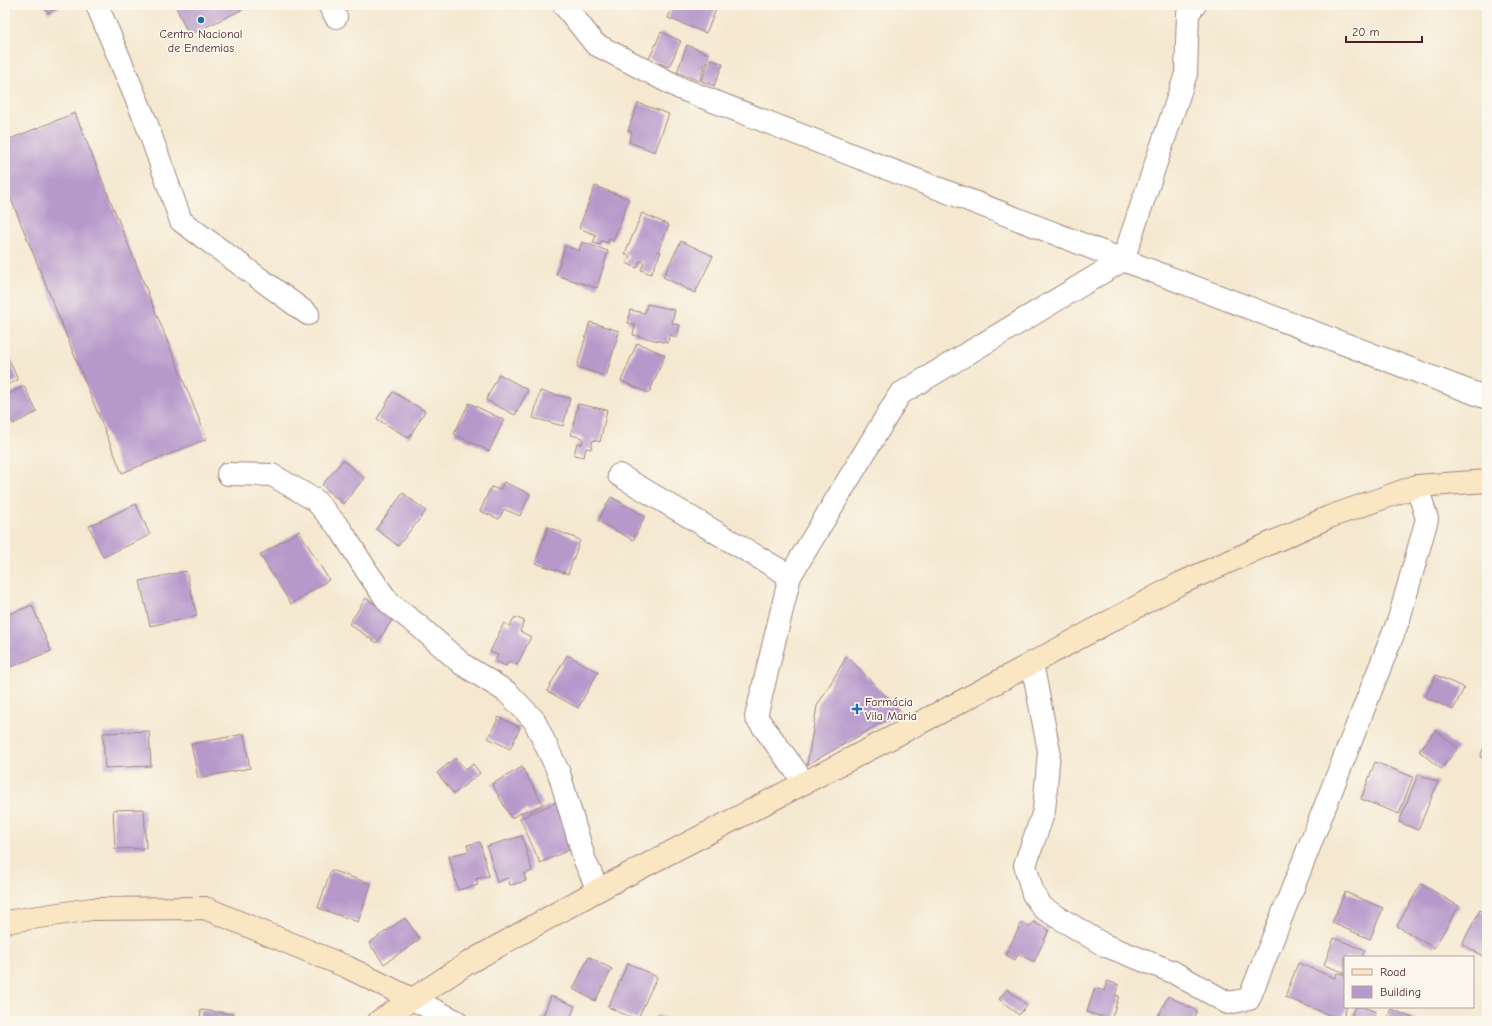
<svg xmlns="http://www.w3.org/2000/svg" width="1492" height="1026" font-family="'Comic Neue',sans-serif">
	<rect width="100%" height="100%" fill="#fbf7ec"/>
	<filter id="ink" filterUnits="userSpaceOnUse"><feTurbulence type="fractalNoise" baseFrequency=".025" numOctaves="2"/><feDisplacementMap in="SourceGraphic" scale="8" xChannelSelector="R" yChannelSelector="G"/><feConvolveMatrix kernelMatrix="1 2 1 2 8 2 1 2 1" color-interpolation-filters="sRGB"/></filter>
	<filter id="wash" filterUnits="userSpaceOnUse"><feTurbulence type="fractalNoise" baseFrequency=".012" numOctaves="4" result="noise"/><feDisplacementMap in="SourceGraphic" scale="16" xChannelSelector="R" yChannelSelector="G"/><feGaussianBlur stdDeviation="0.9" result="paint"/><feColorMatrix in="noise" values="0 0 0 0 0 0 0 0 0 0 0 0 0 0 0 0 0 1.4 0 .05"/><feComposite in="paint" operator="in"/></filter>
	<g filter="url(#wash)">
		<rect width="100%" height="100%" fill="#f4e8d0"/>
		<g id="blocks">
			<g fill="#b698cb">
				<path d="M 44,5 L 64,5 L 48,13 Z"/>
				<path d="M 175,5 L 252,5 L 189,35 Z"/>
				<path d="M 673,5 L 718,5 L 706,33 L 668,18 Z"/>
				<path d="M 661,32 L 681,41 L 669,67 L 649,59 Z"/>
				<path d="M 687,45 L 709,54 L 699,81 L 677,72 Z"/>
				<path d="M 710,59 L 723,64 L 714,86 L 701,81 Z"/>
				<path d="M 638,103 L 669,114 L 655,152 L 629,142 L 632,132 L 628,131 Z"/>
				<path d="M 75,113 L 207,439 L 122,473 L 5,184 L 5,141 Z"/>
				<path d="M 595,186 L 629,199 L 613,241 L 609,239 L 608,243 L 601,241 L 600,245 L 593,243 L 596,235 L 579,228 Z"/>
				<path d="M 642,213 L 669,225 L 658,251 L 661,252 L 651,274 L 641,270 L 644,262 L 640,261 L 637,268 L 626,263 L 630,256 L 625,254 Z"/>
				<path d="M 681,241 L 713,256 L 695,293 L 663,277 Z"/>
				<path d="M 582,242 L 608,251 L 597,288 L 556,275 L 565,246 L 579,251 Z"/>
				<path d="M 647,304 L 675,310 L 672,323 L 680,325 L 677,337 L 669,335 L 668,343 L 633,335 L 635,325 L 628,323 L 630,310 L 645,313 Z"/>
				<path d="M 590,322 L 619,331 L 606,376 L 577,367 Z"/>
				<path d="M 637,343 L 665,355 L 649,393 L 621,381 Z"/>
				<path d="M 7,355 L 18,380 L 5,386 L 5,356 Z"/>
				<path d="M 499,374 L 528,390 L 515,415 L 486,400 Z"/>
				<path d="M 24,386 L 37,412 L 13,424 L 5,408 L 5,396 Z"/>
				<path d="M 540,391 L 570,398 L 563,426 L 533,418 Z"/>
				<path d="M 393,392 L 425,411 L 409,438 L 377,419 Z"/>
				<path d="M 469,403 L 504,420 L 489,451 L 454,434 Z"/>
				<path d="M 578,404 L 607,410 L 600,442 L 593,440 L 591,449 L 586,448 L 584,457 L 574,455 L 577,443 L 582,444 L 583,438 L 571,435 Z"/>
				<path d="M 343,460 L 364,478 L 343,504 L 322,485 Z"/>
				<path d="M 504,482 L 530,494 L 520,516 L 504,509 L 499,519 L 480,511 L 491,487 L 500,490 Z"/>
				<path d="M 403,493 L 426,511 L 398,546 L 376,529 Z"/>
				<path d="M 611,497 L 645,516 L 633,540 L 598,521 Z"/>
				<path d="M 136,504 L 150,535 L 103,557 L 89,526 Z"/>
				<path d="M 548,527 L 580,540 L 568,574 L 535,563 Z"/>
				<path d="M 299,531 L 329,580 L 291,604 L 260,555 Z"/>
				<path d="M 186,571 L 197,616 L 150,626 L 140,581 Z"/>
				<path d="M 366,598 L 394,617 L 377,643 L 349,624 Z"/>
				<path d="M 32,605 L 51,651 L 8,668 L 5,660 L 5,616 Z"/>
				<path d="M 515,617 L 524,621 L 520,631 L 531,637 L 517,665 L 509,661 L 506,666 L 495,661 L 498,655 L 490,652 L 504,623 L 510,626 Z"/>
				<path d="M 567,655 L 598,672 L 578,708 L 547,691 Z"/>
				<path d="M 847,656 L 901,712 L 807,765 L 817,706 Z"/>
				<path d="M 1436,675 L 1464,688 L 1453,710 L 1425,697 Z"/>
				<path d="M 499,717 L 520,728 L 510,749 L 488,738 Z"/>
				<path d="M 1436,730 L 1458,748 L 1441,769 L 1419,751 Z"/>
				<path d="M 149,731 L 151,766 L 105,768 L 103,733 Z"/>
				<path d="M 244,734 L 250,768 L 198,778 L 191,744 Z"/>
				<path d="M 1487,740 L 1487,760 L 1480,757 Z"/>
				<path d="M 455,758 L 466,770 L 473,764 L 480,773 L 454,794 L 437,773 Z"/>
				<path d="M 1375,762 L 1413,777 L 1399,814 L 1361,799 Z"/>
				<path d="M 522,767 L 543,804 L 529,812 L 527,810 L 511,818 L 492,784 Z"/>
				<path d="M 1418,774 L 1438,782 L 1418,830 L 1399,822 Z"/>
				<path d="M 557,802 L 576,847 L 540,863 L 520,818 Z"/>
				<path d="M 144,809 L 146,848 L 115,849 L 113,810 Z"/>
				<path d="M 522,836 L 532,871 L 524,874 L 526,881 L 510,885 L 508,878 L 497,882 L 487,846 Z"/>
				<path d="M 480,842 L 489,876 L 476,879 L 478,885 L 458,890 L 449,856 L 469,851 L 467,845 Z"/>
				<path d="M 331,870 L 371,884 L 358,922 L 318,908 Z"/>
				<path d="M 1421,884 L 1459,906 L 1434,948 L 1397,926 Z"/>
				<path d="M 1345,892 L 1383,908 L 1370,939 L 1332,923 Z"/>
				<path d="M 1480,910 L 1487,914 L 1487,958 L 1462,944 Z"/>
				<path d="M 405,918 L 420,939 L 384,964 L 369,943 Z"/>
				<path d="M 1033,922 L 1049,930 L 1034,962 L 1018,954 L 1015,960 L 1006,955 L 1021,923 L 1030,927 Z"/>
				<path d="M 1334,938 L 1365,950 L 1362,957 L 1345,957 L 1345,973 L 1324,965 Z"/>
				<path d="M 589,957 L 612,969 L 595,1001 L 573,989 Z"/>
				<path d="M 628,963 L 657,977 L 637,1020 L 608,1007 Z"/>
				<path d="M 1298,963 L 1335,978 L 1337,973 L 1345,975 L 1345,1007 L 1347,1007 L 1342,1020 L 1285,997 Z"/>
				<path d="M 1107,981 L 1119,985 L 1115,995 L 1119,996 L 1111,1020 L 1087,1012 L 1095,988 L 1104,991 Z"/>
				<path d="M 1007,989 L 1027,1005 L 1019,1015 L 999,999 Z"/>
				<path d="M 551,996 L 575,1006 L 569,1021 L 541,1021 Z"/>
				<path d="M 1168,996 L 1197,1011 L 1192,1021 L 1156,1021 Z"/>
				<path d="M 1355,1007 L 1363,1007 L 1376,1012 L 1373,1021 L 1361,1021 L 1351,1017 Z"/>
				<path d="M 1391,1009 L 1415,1019 L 1414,1021 L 1386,1021 Z"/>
				<path d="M 201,1010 L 234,1014 L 233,1021 L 200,1021 Z"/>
				<path d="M 658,1015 L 668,1021 L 654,1021 Z"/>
			</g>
		</g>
	</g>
	<g filter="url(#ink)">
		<use href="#blocks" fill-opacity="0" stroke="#9f847e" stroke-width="1"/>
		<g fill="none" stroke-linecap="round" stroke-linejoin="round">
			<defs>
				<g id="street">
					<path d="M 97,5 L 146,122 L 181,221 L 308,314"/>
					<path d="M 329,5 L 336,17"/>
					<path d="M 564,5 L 595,44 L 682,89 L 1123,260 L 1487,398"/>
					<path d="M 228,474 L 272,475 L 315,500 L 341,530 L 368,573 L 389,603 L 419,626 L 462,664 L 507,692 L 534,720 L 559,773 L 585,861 L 598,890"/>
					<path d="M 619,475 L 790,576"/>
					<path d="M 1032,663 L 1049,751 L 1044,811 L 1025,865 L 1033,894 L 1043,908 L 1104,945 L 1173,972 L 1228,1003 L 1249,999 L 1399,619 L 1427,519 L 1417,486"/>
					<path d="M 804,782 L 756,717 L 790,576 L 900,394 L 1123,260 L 1186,74 L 1188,13 L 1195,5"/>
					<path d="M 412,999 L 456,1021"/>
				</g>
				<g id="secondary">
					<path d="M 5,922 L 92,909 L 205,908 L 347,967 L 412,999"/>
					<path d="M 379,1021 L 468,963 L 598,890 L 962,701 L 1181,583 L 1329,517 L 1417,486 L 1487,481"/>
				</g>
			</defs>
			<use href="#street" stroke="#9f847e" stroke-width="24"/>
			<use href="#secondary" stroke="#9f847e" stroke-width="24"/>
			<use href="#street" stroke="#fff" stroke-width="22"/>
			<use href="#secondary" stroke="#fbe6c4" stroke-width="22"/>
		</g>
	</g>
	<g fill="#1f6fb2" stroke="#fbf7ec" stroke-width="1.5">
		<circle cx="201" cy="20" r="4"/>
		<path d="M855 703h4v4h4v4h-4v4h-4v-4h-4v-4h4z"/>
	</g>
	<g text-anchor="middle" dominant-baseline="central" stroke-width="3.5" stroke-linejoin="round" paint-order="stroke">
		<g font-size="12" fill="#4a1f2b" stroke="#fbf7ec">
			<text x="201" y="34">Centro Nacional<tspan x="201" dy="14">de Endemias</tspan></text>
			<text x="865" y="702" text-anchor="start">Farmácia<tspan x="865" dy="14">Vila Maria</tspan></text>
		</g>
	</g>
	<rect width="1492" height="1026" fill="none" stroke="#fbf7ec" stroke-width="20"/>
	<rect x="1344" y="956" width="130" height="52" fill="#fbf7ec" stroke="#b4a19f"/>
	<rect x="1352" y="969" width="20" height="6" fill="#fbe6c4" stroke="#b4a19f"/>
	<text x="1380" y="976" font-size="12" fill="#4a1f2b">Road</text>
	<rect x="1352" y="986" width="20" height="12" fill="#b698cb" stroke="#b4a19f"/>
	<text x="1380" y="996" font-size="12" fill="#4a1f2b">Building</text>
	<path d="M1346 36v6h76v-6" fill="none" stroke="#4a1f2b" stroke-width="2"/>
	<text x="1352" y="36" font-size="12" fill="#4a1f2b" stroke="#fbf7ec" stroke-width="3" paint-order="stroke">20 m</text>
</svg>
